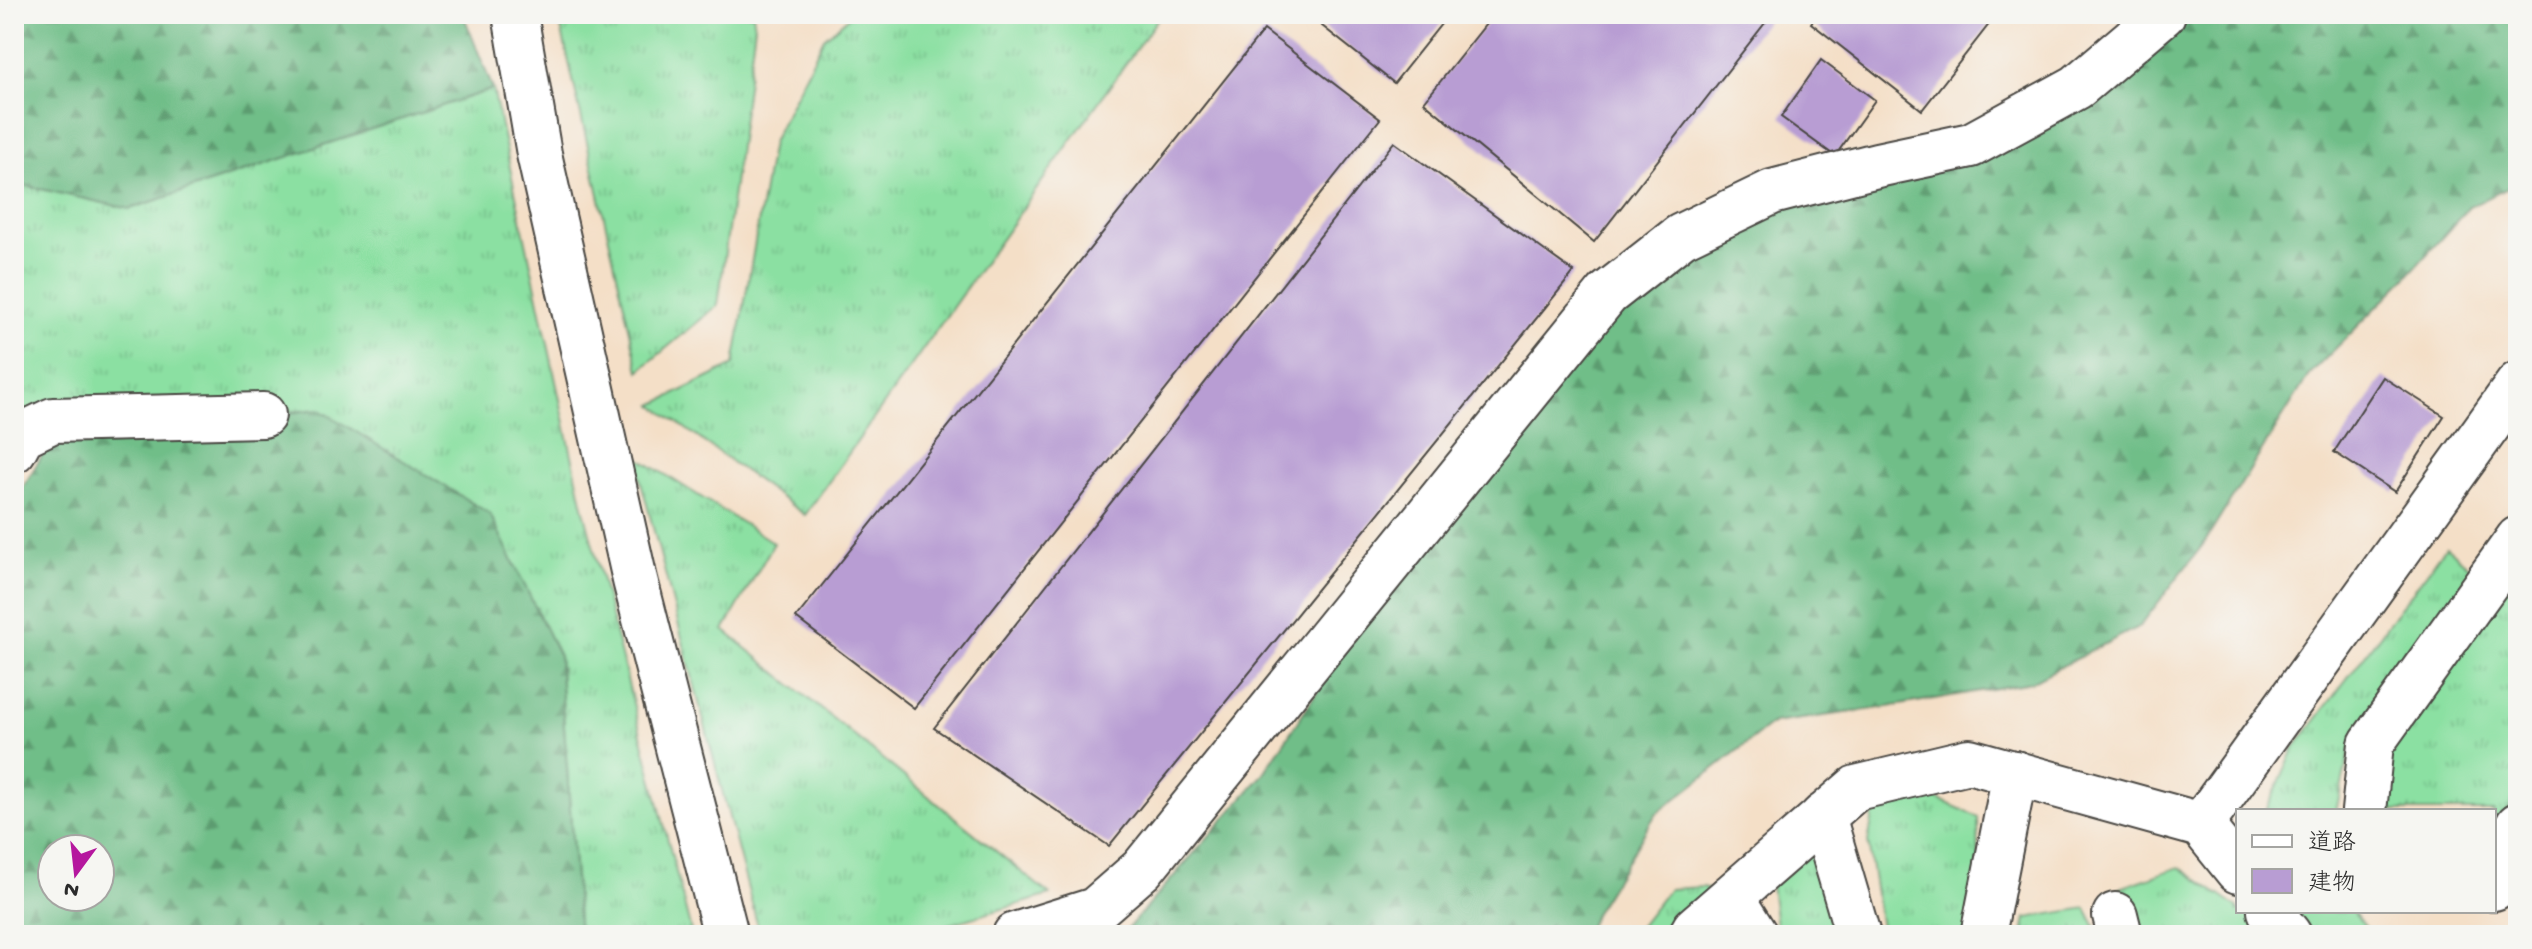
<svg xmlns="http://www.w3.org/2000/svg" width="2532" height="949" font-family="'Gochi Hand','Klee One',sans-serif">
	<defs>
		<pattern id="grass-tufts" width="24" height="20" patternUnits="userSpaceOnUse" patternTransform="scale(2)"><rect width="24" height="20" fill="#8be0a2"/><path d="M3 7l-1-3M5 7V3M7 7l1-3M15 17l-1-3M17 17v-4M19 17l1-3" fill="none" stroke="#78c08c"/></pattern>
		<pattern id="forest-firs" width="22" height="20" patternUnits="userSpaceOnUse" patternTransform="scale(2)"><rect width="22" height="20" fill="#70be88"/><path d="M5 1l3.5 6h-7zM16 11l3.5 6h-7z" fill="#5c9b6f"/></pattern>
	</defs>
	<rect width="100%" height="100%" fill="#f6f6f2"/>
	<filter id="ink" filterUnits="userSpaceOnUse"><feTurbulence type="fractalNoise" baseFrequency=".0125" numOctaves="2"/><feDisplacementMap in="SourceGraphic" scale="16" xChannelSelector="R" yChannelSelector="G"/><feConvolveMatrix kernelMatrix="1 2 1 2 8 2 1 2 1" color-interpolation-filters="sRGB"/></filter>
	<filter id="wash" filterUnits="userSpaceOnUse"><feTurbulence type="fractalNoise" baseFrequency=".006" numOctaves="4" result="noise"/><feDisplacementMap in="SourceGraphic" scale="32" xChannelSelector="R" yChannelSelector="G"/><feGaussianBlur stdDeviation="1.8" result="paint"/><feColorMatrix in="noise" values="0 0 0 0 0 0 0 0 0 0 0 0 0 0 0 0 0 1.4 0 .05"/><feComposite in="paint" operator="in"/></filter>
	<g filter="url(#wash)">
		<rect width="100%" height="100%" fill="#f4dfc7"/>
		<g fill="url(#grass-tufts)" stroke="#5b8666" stroke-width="2">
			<path d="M 558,14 L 753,14 L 755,26 L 718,305 L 639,371 Z"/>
			<path d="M 852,14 L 1161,14 L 805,515 L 653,405 L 734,365 L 772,142 L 824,38 Z"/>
			<path d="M 493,89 L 582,502 L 692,935 L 579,935 L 559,656 L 319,409 L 14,439 L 14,183 L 130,209 Z"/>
			<path d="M 634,455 L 774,543 L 724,630 L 1050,895 L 913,935 L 760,935 Z"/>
			<path d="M 2446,547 L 2476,572 L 2353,737 L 2336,811 L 2266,811 L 2294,749 Z"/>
			<path d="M 2518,571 L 2518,786 L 2494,847 L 2494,811 L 2375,811 L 2382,761 Z"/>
			<path d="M 1891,787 L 1929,795 L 1978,817 L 1979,869 L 1966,935 L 1882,935 L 1868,842 L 1876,800 Z"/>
			<path d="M 1797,835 L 1827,871 L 1851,935 L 1777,935 L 1768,860 Z"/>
			<path d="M 2179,867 L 2238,908 L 2238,911 L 2242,911 L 2276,935 L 2134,935 L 2115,915 L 2106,893 Z"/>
			<path d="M 1703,887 L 1733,901 L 1744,935 L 1633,935 L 1669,889 Z"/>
			<path d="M 2086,908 L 2100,935 L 2023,935 L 2026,918 Z"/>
			<path d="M 2291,911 L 2352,911 L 2368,930 L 2378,935 L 2316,935 Z"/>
		</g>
		<g fill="url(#forest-firs)" stroke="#4e745a" stroke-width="2" fill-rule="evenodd">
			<path d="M 14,14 L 463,14 L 493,89 L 130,209 L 14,183 Z"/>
			<path d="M 2151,14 L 2518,14 L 2518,183 L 2469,207 L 2402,282 L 2309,375 L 2205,542 L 2140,626 L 2031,682 L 1888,707 L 1773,723 L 1656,814 L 1594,914 L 1586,935 L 1122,935 L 1262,776 L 1449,489 L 1640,268 L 2077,87 Z"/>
			<path d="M 319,409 L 490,514 L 559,656 L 579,935 L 14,935 L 14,502 L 49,444 ZM 52,849 L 100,849 L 100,897 L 52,897 Z"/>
		</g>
		<g id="blocks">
			<g fill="#b89dd3">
				<path d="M 1307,14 L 1449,14 L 1394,83 Z"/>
				<path d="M 1494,14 L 1772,14 L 1594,242 L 1424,102 Z"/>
				<path d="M 1817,14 L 1997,14 L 1922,110 L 1811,23 Z"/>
				<path d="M 1264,30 L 1380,119 L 914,708 L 796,618 Z"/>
				<path d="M 1821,60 L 1875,100 L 1835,156 L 1781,117 Z"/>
				<path d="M 1394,142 L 1574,272 L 1109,846 L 934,728 Z"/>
				<path d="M 2383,377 L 2444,416 L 2395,492 L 2334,452 Z"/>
			</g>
		</g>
	</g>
	<g filter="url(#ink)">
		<use href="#blocks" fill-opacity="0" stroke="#494642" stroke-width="2"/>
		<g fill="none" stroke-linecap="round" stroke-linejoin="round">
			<defs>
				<g id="minor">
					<path d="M 515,14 L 539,154 L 635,580 L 726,935"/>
					<path d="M 14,450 L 22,435 L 53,420 L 263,415"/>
					<path d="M 2364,811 L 2371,744 L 2518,539"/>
					<path d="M 1823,816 L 1858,935"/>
					<path d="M 2201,825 L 2518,384"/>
					<path d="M 2494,888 L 2518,825"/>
					<path d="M 1731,897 L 1755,935"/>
					<path d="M 2270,911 L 2289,935"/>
					<path d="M 2115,915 L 2120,935"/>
					<path d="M 1015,935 L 1095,910 L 1142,869 L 1607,294 L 1681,236 L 1772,192 L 1877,165 L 1971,145 L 2077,87 L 2163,14"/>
					<path d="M 1691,935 L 1695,928 L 1856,788 L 1969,761 L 2201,825 L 2238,871"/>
					<path d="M 1983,935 L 2015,773"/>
				</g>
			</defs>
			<use href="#minor" stroke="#494642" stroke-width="48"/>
			<use href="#minor" stroke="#fff" stroke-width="44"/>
		</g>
	</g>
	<rect width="2532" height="949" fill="none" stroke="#f6f6f2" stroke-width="48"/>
	<rect x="2236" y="809" width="260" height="104" fill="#f6f6f2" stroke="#a5a5a2" stroke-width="2"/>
	<rect x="2252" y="835" width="40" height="12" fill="#ffffff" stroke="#a5a5a2" stroke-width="2"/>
	<text x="2308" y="849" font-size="24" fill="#2b2b2b">道路</text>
	<rect x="2252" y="869" width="40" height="24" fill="#b89dd3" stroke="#a5a5a2" stroke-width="2"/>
	<text x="2308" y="889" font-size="24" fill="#2b2b2b">建物</text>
	<g transform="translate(76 873) rotate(195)"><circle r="38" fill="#f6f6f2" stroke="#a5a5a2" stroke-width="2"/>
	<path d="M0-6L14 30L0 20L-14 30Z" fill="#b5179e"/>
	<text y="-12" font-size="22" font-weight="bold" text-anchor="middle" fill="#2b2b2b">N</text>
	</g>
</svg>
